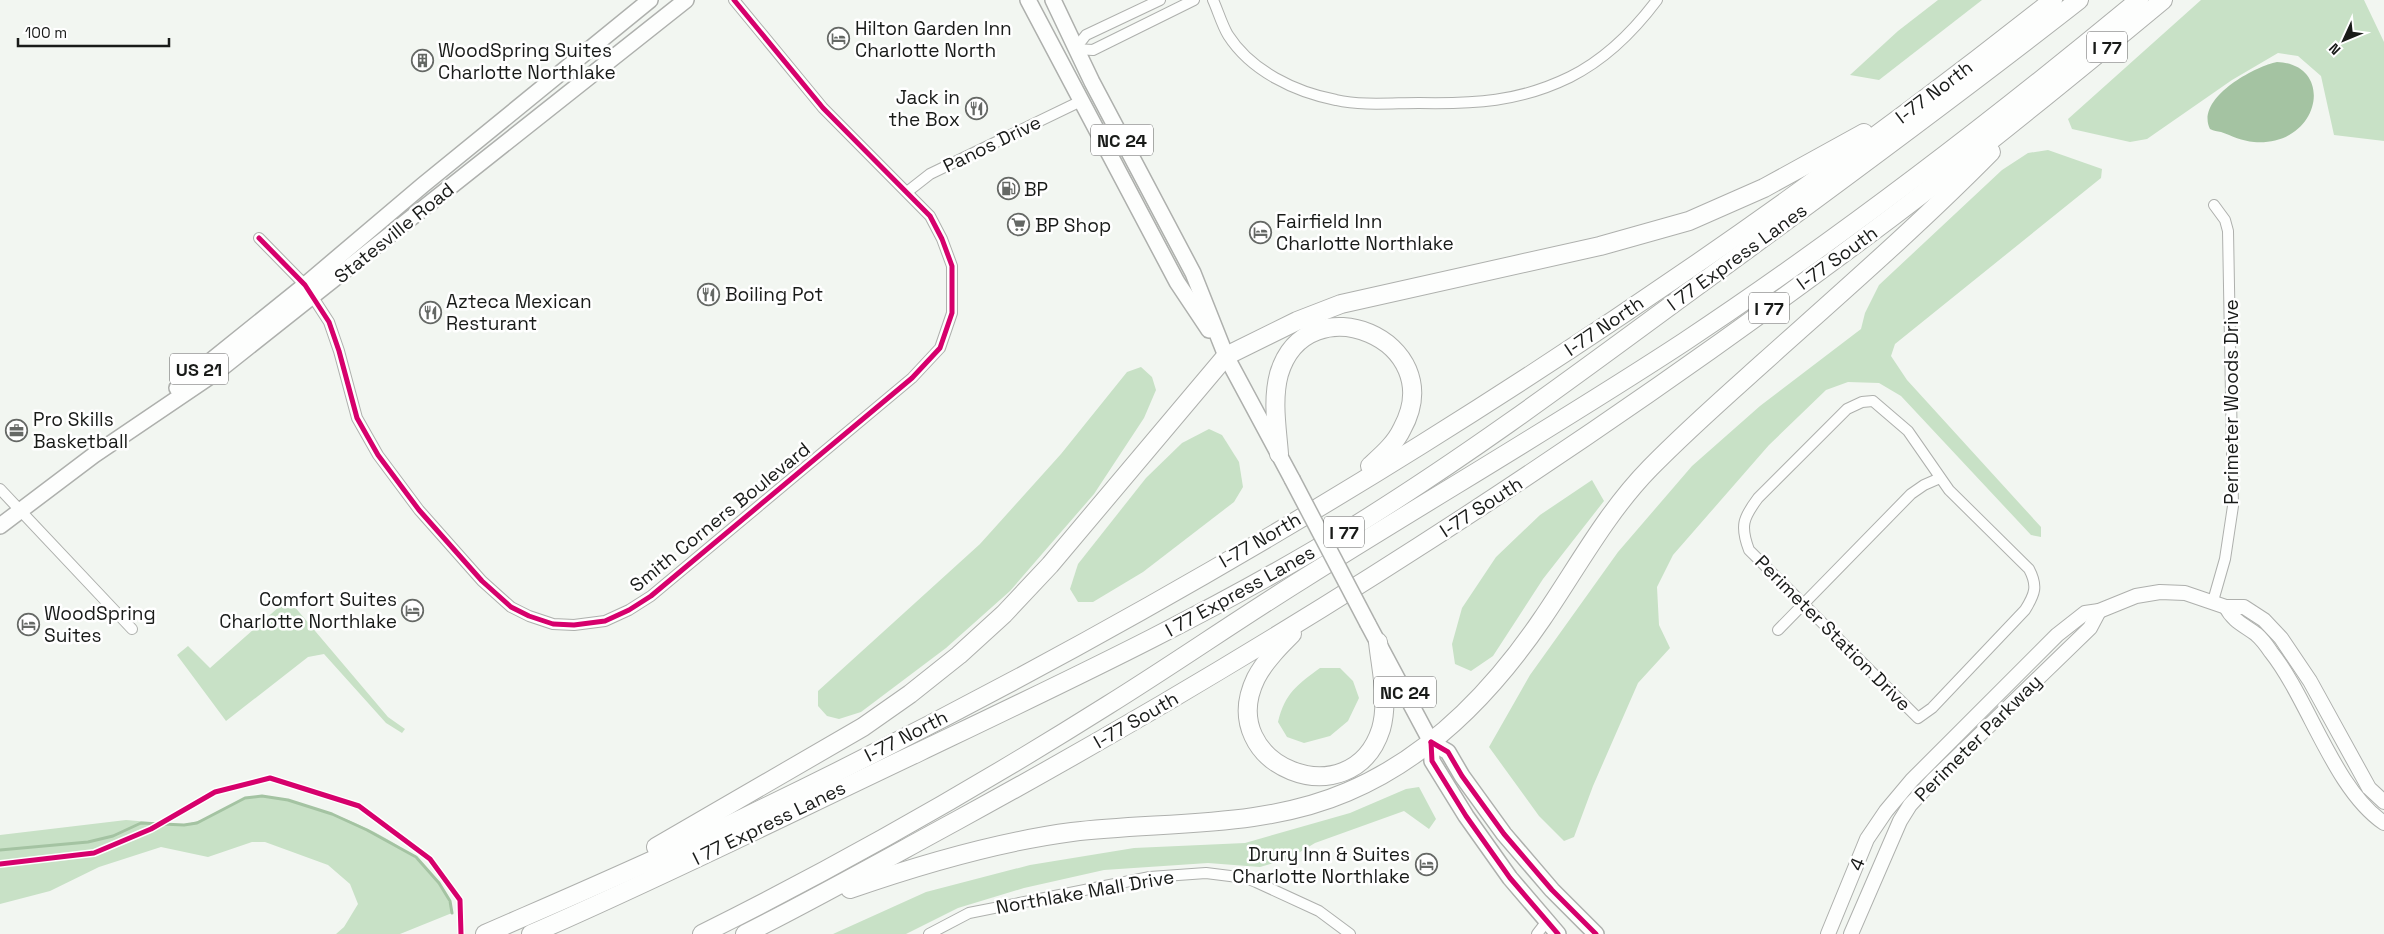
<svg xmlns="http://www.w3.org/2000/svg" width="2384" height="934" font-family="'Space Grotesk',sans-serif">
	<rect width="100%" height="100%" fill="#f2f6f1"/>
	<g fill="#c8e1c6">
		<path d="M 1938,0 L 1982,0 L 1879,80 L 1850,75 L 1898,31 Z"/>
		<path d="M 2201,0 L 2364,0 L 2384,42 L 2384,141 L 2334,135 L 2321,76 L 2298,56 L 2278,53 L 2232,80 L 2147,139 L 2130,142 L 2072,129 L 2068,119 Z"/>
		<path d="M 2048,150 L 2102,169 L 2101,178 L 1895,344 L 1891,356 L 1907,380 L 2041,527 L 2041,537 L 2031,535 L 1901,396 L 1879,383 L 1848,382 L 1826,390 L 1769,445 L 1673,555 L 1657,587 L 1659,625 L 1670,648 L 1638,683 L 1593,786 L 1574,837 L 1564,841 L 1539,816 L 1489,747 L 1530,675 L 1618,552 L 1692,466 L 1760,406 L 1861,329 L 1865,313 L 1879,285 L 2002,170 L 2028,153 Z"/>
		<path d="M 1141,367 L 1152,377 L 1156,390 L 1144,418 L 1094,494 L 1010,591 L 946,648 L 861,712 L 839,719 L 827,716 L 818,706 L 818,691 L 980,544 L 1061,454 L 1127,372 Z"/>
		<path d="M 1209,429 L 1222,435 L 1239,462 L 1243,487 L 1234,502 L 1143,572 L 1093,602 L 1078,602 L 1070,589 L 1078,564 L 1146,478 L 1182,443 Z"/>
		<path d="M 1592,480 L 1604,501 L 1543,579 L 1493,656 L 1471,671 L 1455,664 L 1452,644 L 1462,608 L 1496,557 L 1540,515 Z"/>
		<path d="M 288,599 L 388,717 L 405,729 L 402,733 L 386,723 L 324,654 L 308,657 L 226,721 L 177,655 L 188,646 L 210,668 Z"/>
		<path d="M 1320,668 L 1340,668 L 1353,681 L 1359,698 L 1348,721 L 1330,736 L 1304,743 L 1287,737 L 1278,722 C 1285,693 1297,685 1320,668 Z"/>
		<path d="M 1419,787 L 1436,819 L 1429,829 L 1404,811 L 1315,843 L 1290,858 L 1260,867 L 1208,863 L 1104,870 L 1024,888 L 958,908 L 906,934 L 833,934 L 926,892 L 1030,865 L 1134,848 L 1245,843 L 1350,813 L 1406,789 Z"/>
		<path d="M 262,796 C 271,798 280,798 289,801 C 342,813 442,852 452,913 L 400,934 L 336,934 L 344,927 L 358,904 L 350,884 L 328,865 L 265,842 L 252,842 L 208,857 L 161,847 L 99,867 L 50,891 L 0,904 L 0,835 L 126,820 L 184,825 L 208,818 L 245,798 Z"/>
	</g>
	<path fill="#a4c3a2" d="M 2277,62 C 2336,64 2321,147 2254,142 C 2242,141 2232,136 2221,132 C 2217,131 2214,131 2210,129 C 2195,99 2253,67 2277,62 Z"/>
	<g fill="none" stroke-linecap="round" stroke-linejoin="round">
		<path stroke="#a4c3a2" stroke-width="3" d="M 0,850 L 88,842 L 113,836 L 141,823 L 184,825 L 197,823 L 245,798 L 262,796 L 288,800 L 332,814 L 367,830 L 416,857 L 439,883 L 450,901 L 452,913"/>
		<defs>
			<g id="street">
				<path d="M 1213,0 C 1218,11 1222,25 1228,35 C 1251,71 1295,92 1336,100 C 1362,106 1392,103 1419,103 C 1474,104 1519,102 1570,77 C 1606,59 1633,32 1657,0"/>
				<path d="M 1075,49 L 1093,50 L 1194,0"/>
				<path d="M 1075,49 L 1086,35 L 1160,0"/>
				<path d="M 907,192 L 930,174 L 1081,101"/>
				<path d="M 259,238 L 305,285 L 329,322 L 339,351 L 357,418 L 378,455 L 419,510 L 482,581 L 511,607 L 529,616 L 553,624 L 574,625 L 605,621 L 629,610 L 651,596 L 912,378 L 940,348 L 952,313 L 952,266 L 942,239 L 930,216 L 823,108 L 734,0"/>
				<path d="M 1873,401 L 1908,431 L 1949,490 L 2029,569 C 2038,586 2035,594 2025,610 L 1932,708 L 1918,718 L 1749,550 C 1740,526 1743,518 1758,498 L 1847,409 L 1862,402 Z"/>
				<path d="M 0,489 L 132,629"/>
				<path d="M 2213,601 L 2225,559 L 2233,506 L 2228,231 L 2225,220 L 2214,205"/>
				<path d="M 1778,630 L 1911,494 L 1924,485 L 1940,478"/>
				<path d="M 929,934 L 969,913 L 1150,877 L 1206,873 L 1246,878 L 1256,882 L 1319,911 L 1350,934"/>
				<path d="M 1537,934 L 1547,921"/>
			</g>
			<g id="secondary">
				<path d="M 2226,607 C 2233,621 2244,625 2256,634 C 2262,639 2267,646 2271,652 C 2309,700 2334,789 2384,823"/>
				<path d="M 1828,934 L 1867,839 L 1886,811 L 1912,780 L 2057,635 L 2085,613 L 2099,611 L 2136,596 L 2160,592 L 2185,593 L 2226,607 L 2244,607 L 2264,620 L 2281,638 L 2310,681 L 2369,788 L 2384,802"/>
				<path d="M 1851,934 L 1900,821 L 1910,805 L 1933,780 L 2090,628 L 2099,611"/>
			</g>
			<g id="primary">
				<path d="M 1028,0 L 1177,282 L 1209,330"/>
				<path d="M 1053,0 L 1092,82 L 1193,273 L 1226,356 L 1292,479"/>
				<path d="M 177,388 L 305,285 L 423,185 L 650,0"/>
				<path d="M 0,526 L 94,455 L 218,371 L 686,0"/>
				<path d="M 1368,624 L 1431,742 L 1432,761 L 1466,816 L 1510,878 L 1558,934"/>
				<path d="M 1431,742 L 1448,752 L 1462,776 L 1504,834 L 1552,890 L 1596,934"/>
			</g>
			<g id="highway">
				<path d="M 1279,454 C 1277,428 1272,400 1279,374 C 1307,281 1451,340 1402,429 C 1395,444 1382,455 1370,466"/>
				<path d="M 1292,634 C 1279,647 1265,661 1256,678 C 1213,766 1352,820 1381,729 C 1389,701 1381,670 1378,642"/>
				<path d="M 656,847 L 863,727 L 910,694 L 959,655 L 1004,614 L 1050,565 L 1226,356 L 1297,321 L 1341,304 L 1600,246 L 1689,221 L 1764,188 L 1864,133"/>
				<path d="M 850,889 C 922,864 996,842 1072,832 C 1163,821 1261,829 1347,792 C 1428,758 1493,691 1542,619 C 1577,568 1606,513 1650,468 C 1687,430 1726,396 1765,361 C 1842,292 1919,225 1991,152"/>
				<path d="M 485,934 C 572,896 659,859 745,817 C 1205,596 1653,317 2053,0"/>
				<path d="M 531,934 C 662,877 790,813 919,752 C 1065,682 1210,614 1348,530 C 1465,458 1575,376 1685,295 C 1818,198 1950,101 2079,0"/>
				<path d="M 702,934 C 841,865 976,788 1108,705 C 1174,664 1237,620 1303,579 C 1430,499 1559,424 1684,342 C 1842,237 1993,121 2139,0"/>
				<path d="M 745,934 C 817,898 886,859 956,821 C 1277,646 1584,448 1876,229 C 1974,156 2069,78 2163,0"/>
			</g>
		</defs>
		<use href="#street" stroke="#aeb0ad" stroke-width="12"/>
		<use href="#secondary" stroke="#aeb0ad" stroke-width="16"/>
		<use href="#primary" stroke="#aeb0ad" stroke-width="18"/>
		<use href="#highway" stroke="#aeb0ad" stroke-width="20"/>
		<use href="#street" stroke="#fdfefd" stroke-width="10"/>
		<use href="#secondary" stroke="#fdfefd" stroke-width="14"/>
		<use href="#primary" stroke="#fdfefd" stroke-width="15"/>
		<use href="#highway" stroke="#fdfefd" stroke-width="18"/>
		<defs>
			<path id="primary-bridge" d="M 1292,479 L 1368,624"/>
		</defs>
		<use href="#primary-bridge" stroke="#aeb0ad" stroke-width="18" stroke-linecap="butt"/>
		<use href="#primary-bridge" stroke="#fdfefd" stroke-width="15"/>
		<defs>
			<g id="cycleway">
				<path d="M 259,238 L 305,285 L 329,322 L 339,351 L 357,418 L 378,455 L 419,510 L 482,581 L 511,607 L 529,616 L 553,624 L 574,625 L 605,621 L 629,610 L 651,596 L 912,378 L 940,348 L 952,313 L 952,266 L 942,239 L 930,216 L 823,108 L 734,0"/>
				<path d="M 1431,742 L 1448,752 L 1462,776 L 1504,834 L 1552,890 L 1596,934"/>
				<path d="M 1431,742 L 1432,761 L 1466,816 L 1510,878 L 1558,934"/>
				<path d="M 0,864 L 94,853 L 151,829 L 215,792 L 270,778 L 359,806 L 430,859 L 460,900 L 461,934"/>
			</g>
		</defs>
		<use href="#cycleway" stroke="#fff" stroke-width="8"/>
		<use href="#cycleway" stroke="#d6006c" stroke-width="5"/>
	</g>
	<defs>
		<symbol id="hotel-ring" viewBox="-11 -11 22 22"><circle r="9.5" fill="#fff" stroke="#656865" stroke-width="1.5"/><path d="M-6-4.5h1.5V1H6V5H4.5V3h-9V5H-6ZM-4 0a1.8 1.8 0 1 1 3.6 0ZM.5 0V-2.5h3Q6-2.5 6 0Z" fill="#656865"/></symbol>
		<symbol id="building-ring" viewBox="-11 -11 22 22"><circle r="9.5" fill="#fff" stroke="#656865" stroke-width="1.5"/><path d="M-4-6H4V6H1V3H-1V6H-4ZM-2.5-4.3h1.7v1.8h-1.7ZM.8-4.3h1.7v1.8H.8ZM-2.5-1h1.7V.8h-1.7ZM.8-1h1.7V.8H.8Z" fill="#656865"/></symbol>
		<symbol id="restaurant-ring" viewBox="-11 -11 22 22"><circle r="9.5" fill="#fff" stroke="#656865" stroke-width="1.5"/><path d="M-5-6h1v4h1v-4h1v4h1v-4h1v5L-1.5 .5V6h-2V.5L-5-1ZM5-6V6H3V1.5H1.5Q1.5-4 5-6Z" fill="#656865"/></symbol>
		<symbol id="fuel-ring" viewBox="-11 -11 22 22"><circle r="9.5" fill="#fff" stroke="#656865" stroke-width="1.5"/><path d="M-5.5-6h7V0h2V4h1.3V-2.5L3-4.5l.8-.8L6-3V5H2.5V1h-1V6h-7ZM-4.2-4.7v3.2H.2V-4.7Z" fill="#656865"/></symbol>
		<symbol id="supermarket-ring" viewBox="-11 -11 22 22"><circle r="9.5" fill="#fff" stroke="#656865" stroke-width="1.5"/><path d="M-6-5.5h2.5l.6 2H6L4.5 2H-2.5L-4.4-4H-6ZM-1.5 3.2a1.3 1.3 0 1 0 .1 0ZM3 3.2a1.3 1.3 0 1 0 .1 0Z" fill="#656865"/></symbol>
		<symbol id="office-ring" viewBox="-11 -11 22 22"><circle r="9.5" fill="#fff" stroke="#656865" stroke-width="1.5"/><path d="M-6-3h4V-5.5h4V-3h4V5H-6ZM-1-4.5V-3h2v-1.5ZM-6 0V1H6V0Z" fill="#656865"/></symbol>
	</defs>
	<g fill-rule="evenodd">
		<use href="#hotel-ring" x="826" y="26" width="25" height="25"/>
		<use href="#building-ring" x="410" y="48" width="25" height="25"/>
		<use href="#restaurant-ring" x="964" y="96" width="25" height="25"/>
		<use href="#fuel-ring" x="996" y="176" width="25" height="25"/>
		<use href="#supermarket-ring" x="1006" y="212" width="25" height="25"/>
		<use href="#hotel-ring" x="1248" y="220" width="25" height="25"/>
		<use href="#restaurant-ring" x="696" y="282" width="25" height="25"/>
		<use href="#restaurant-ring" x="418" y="300" width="25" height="25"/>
		<use href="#office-ring" x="4" y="418" width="25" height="25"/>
		<use href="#hotel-ring" x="400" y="598" width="25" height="25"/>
		<use href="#hotel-ring" x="16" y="612" width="25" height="25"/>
		<use href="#hotel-ring" x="1414" y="852" width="25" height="25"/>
	</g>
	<g text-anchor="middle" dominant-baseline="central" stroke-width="5" stroke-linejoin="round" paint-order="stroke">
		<g fill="#fff" stroke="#5e5f5e" stroke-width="1">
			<rect x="2087" y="31.5" width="40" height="31" rx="4"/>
			<rect x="1091" y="124.5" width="62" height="31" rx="4"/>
			<rect x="1749" y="292.5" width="40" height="31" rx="4"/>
			<rect x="170" y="353.5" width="58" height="31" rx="4"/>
			<rect x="1324" y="516.5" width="40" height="31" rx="4"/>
			<rect x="1374" y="676.5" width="62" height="31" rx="4"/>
		</g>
		<g font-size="18" font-weight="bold" fill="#191b19">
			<text x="2107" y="47">I 77</text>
			<text x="1122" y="140">NC 24</text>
			<text x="1769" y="308">I 77</text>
			<text x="199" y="369">US 21</text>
			<text x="1344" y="532">I 77</text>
			<text x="1405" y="692">NC 24</text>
		</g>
		<g font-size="19" fill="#191b19" stroke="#fff" text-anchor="start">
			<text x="855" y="28">Hilton Garden Inn<tspan x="855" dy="22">Charlotte North</tspan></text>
			<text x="438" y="50">WoodSpring Suites<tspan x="438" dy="22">Charlotte Northlake</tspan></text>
			<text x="960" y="97" text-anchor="end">Jack in<tspan x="960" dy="22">the Box</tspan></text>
			<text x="1024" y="189">BP</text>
			<text x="1276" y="221">Fairfield Inn<tspan x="1276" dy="22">Charlotte Northlake</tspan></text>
			<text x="1035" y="225">BP Shop</text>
			<text x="725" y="294">Boiling Pot</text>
			<text x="446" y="301">Azteca Mexican<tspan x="446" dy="22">Resturant</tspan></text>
			<text x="33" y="419">Pro Skills<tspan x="33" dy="22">Basketball</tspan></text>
			<text x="397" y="599" text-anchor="end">Comfort Suites<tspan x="397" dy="22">Charlotte Northlake</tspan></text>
			<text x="44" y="613">WoodSpring<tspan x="44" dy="22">Suites</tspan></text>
			<text x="1410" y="854" text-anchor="end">Drury Inn &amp; Suites<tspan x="1410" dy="22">Charlotte Northlake</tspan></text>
		</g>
		<g font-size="19" fill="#191b19" stroke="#fff">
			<text transform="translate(1934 92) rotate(-37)">I-77 North</text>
			<text transform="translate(992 144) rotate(-26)">Panos Drive</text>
			<text transform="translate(394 233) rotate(-39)">Statesville Road</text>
			<text transform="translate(1737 257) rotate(-36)">I 77 Express Lanes</text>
			<text transform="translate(1837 258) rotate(-36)">I-77 South</text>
			<text transform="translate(1604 326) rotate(-34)">I-77 North</text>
			<text transform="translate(2231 402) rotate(-90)">Perimeter Woods Drive</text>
			<text transform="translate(1481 507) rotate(-33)">I-77 South</text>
			<text transform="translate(720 517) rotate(-39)">Smith Corners Boulevard</text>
			<text transform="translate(1260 540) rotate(-30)">I-77 North</text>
			<text transform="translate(1240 591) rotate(-29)">I 77 Express Lanes</text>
			<text transform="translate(1833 633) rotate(45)">Perimeter Station Drive</text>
			<text transform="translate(1136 720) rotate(-30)">I-77 South</text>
			<text transform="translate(906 736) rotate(-27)">I-77 North</text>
			<text transform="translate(1978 738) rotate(-45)">Perimeter Parkway</text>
			<text transform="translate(769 823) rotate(-26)">I 77 Express Lanes</text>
			<text transform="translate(1857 864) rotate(-67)">4</text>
			<text transform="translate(1085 892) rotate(-10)">Northlake Mall Drive</text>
		</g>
	</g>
	<g transform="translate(2344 40) rotate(226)" stroke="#ffffff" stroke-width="4" paint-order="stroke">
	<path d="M0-4L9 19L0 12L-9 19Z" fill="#191b19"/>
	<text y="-8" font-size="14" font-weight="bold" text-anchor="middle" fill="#191b19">N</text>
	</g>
	<path d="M18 38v8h151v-8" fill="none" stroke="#191b19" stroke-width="2.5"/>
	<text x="25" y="38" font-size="15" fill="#191b19" stroke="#ffffff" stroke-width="4" paint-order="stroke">100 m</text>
</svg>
